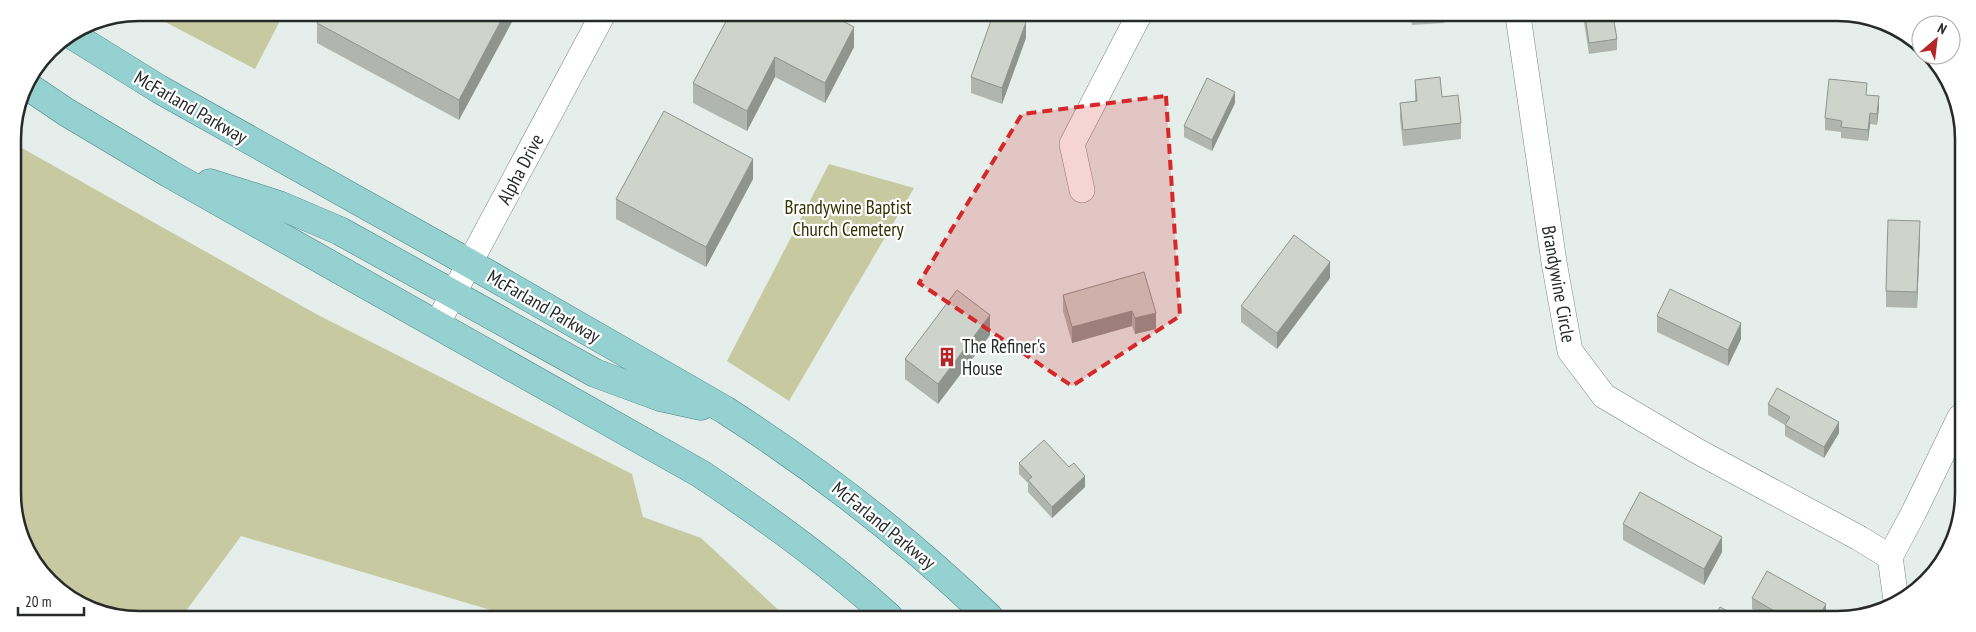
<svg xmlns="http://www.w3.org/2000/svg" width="1976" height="632" font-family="'PT Sans Narrow',sans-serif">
	<rect width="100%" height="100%" fill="#e5eeea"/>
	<g fill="#c7c9a0">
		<path d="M 148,13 L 284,13 L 255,69 Z"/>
		<path d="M 13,143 L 318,315 L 632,474 L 643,517 L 701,538 L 786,617 L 511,616 L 241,536 L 183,615 L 106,615 L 44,577 L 15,517 Z"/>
		<path d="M 829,164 L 914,188 L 789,401 L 727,361 Z"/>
	</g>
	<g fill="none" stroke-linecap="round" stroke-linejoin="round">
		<defs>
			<g id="street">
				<path d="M 1518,16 L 1554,262 L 1570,351 L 1604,396 L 1697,451 L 1859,538 L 1890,557"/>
				<path d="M 1082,190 L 1072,144 L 1139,15"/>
				<path d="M 437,324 L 603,14"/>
				<path d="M 1896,600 L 1890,557 L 1914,512 L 1960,417"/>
			</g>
			<g id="primary">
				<path d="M 72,35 L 159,89 L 469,263 L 725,410 C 820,471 908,539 989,617"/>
				<path d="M 26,85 L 66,112 L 170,174 L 701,474 C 767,518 831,564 889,617"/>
				<path d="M 210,183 L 279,205 L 340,231 L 595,373 L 660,397 L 701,406"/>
			</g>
		</defs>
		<use href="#street" stroke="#7d8581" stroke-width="26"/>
		<use href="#primary" stroke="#428382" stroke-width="29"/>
		<use href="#street" stroke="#fff" stroke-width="25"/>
		<use href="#primary" stroke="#96d1d1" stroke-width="28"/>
	</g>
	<g fill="#b1b5af">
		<path d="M 514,13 L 514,18 L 459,120 L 317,43 L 317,23 Z"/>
		<path d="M 730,14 L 854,47 L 825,103 L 775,77 L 747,131 L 693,103 L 693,83 Z"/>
		<path d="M 1411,16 L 1444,16 L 1444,23 L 1412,25 Z"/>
		<path d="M 1583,16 L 1613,16 L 1617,39 L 1617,50 L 1589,54 Z"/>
		<path d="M 1026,38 L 1002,104 L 971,93 L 971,77 Z"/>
		<path d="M 1415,80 L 1442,97 L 1461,123 L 1461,139 L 1403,146 L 1400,118 L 1400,103 L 1415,101 Z"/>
		<path d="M 1867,95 L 1879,107 L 1877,125 L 1870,124 L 1868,141 L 1841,138 L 1841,132 L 1825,130 L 1825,118 Z"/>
		<path d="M 1235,103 L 1212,151 L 1184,137 L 1184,126 Z"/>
		<path d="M 753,179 L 706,267 L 616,219 L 616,199 Z"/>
		<path d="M 1920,237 L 1917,308 L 1886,307 L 1886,291 Z"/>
		<path d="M 1144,272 L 1156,329 L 1135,334 L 1132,326 L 1072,343 L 1063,311 L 1063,295 Z"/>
		<path d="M 1330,278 L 1277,349 L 1241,322 L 1241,306 Z"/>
		<path d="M 1657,316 L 1741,339 L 1728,366 L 1657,332 Z"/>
		<path d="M 990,335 L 938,404 L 905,379 L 905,359 Z"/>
		<path d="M 1768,404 L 1839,433 L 1824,458 L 1785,436 L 1785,425 L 1768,415 Z"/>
		<path d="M 1019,463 L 1085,487 L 1052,518 L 1028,492 L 1028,483 L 1019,474 Z"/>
		<path d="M 1623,524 L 1722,552 L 1704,585 L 1623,540 Z"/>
		<path d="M 1752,598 L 1826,616 L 1824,619 L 1769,619 L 1752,609 Z"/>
	</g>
	<g fill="#90948f">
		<path d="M 505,13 L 514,13 L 514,18 L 459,120 L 459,100 Z"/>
		<path d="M 1026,22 L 1026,38 L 1002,104 L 1002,88 Z"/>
		<path d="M 854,27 L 854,47 L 825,103 L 825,83 Z"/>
		<path d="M 775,57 L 775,77 L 747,131 L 747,111 Z"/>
		<path d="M 1235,92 L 1235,103 L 1212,151 L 1212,140 Z"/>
		<path d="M 1879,96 L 1879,107 L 1877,125 L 1877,114 Z"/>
		<path d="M 1870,113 L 1870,124 L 1868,141 L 1868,130 Z"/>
		<path d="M 753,159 L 753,179 L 706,267 L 706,247 Z"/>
		<path d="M 1920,221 L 1920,237 L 1917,308 L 1917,292 Z"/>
		<path d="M 1330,262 L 1330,278 L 1277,349 L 1277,333 Z"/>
		<path d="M 1132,311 L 1132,326 L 1072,343 L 1072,327 Z"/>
		<path d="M 1156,313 L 1156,329 L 1135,334 L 1135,318 Z"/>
		<path d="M 990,315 L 990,335 L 938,404 L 938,384 Z"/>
		<path d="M 1741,323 L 1741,339 L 1728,366 L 1728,350 Z"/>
		<path d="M 1839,422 L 1839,433 L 1824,458 L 1824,447 Z"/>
		<path d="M 1085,476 L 1085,487 L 1052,518 L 1052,507 Z"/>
		<path d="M 1722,537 L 1722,552 L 1704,585 L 1704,569 Z"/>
		<path d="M 1826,604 L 1826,616 L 1824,619 L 1817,619 Z"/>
	</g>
	<g fill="#ced3cc" stroke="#90948f">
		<path d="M 323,13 L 505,13 L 459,100 L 317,23 Z"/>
		<path d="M 730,14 L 829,14 L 854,27 L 825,83 L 775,57 L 747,111 L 693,83 Z"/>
		<path d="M 993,15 L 1005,15 L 1026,22 L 1002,88 L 971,77 Z"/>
		<path d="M 1585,16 L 1613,16 L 1617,39 L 1589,43 Z"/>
		<path d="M 1440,77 L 1442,97 L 1458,95 L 1461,123 L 1403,130 L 1400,103 L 1417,101 L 1415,80 Z"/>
		<path d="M 1207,78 L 1235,92 L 1212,140 L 1184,126 Z"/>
		<path d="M 1829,79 L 1867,83 L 1866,95 L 1879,96 L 1877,114 L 1870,113 L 1868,130 L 1841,127 L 1842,121 L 1825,118 Z"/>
		<path d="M 664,111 L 753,159 L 706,247 L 616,199 Z"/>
		<path d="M 1888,220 L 1920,221 L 1917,292 L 1886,291 Z"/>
		<path d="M 1294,235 L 1330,262 L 1277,333 L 1241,306 Z"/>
		<path d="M 1144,272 L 1156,313 L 1135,318 L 1132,311 L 1072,327 L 1063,295 Z"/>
		<path d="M 1670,289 L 1741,323 L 1728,350 L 1657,316 Z"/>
		<path d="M 957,290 L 990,315 L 938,384 L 905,359 Z"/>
		<path d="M 1777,388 L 1839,422 L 1824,447 L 1785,425 L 1790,417 L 1768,404 Z"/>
		<path d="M 1044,440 L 1069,467 L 1074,463 L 1085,476 L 1052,507 L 1028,480 L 1032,477 L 1019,463 Z"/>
		<path d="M 1640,492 L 1722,537 L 1704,569 L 1623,524 Z"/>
		<path d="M 1767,571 L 1826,604 L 1817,619 L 1788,619 L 1752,598 Z"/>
		<path d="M 1720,607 L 1742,619 L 1714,619 Z"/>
	</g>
	<path fill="#d62828" fill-opacity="0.2" stroke="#d62828" stroke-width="4" stroke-dasharray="10 6" stroke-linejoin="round" d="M 1166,96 L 1180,316 L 1072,386 L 919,283 L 1022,114 Z"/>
	<defs>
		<symbol id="building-bare" viewBox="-9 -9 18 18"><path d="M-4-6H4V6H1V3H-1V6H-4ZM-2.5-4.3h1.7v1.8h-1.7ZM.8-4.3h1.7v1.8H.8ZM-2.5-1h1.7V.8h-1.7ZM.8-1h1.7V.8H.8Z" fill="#b52528" stroke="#fff" stroke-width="2.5" paint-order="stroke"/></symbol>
	</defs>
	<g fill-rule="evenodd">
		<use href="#building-bare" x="933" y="343" width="28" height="28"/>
	</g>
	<g text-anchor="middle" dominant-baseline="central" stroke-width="4.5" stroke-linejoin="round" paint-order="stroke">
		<g font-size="19" fill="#272a28" stroke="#fff">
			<text transform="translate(191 107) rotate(30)">McFarland Parkway</text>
			<text transform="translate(520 169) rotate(-62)">Alpha Drive</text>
			<text transform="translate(1559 284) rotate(80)">Brandywine Circle</text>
			<text transform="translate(544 306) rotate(30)">McFarland Parkway</text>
			<text transform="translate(884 525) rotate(39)">McFarland Parkway</text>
		</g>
		<g font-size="19" fill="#313201" stroke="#fff">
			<text x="848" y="207">Brandywine Baptist<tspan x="848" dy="22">Church Cemetery</tspan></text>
		</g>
		<g font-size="19" fill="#272a28" stroke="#fff" text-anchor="start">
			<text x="962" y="346">The Refiner's<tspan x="962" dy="22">House</tspan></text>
		</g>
	</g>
	<path d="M0 0H1976V632H0ZM139 21H1837A118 118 0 0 1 1955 139V493A118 118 0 0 1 1837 611H139A118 118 0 0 1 21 493V139A118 118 0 0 1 139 21Z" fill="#fff" fill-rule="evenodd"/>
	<path fill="none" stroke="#272a28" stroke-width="2.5" d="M139 21H1837A118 118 0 0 1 1955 139V493A118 118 0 0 1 1837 611H139A118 118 0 0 1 21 493V139A118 118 0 0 1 139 21Z"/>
	<g transform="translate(1936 40) rotate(28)"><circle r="24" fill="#ffffff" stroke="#a9aaa9"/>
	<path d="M0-4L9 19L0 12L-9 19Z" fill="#b52528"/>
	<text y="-8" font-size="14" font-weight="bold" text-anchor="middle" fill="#272a28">N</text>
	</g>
	<path d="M18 607v8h66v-8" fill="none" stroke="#272a28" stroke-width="2.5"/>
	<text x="25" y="607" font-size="15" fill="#272a28" stroke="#ffffff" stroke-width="4" paint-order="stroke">20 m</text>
</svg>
